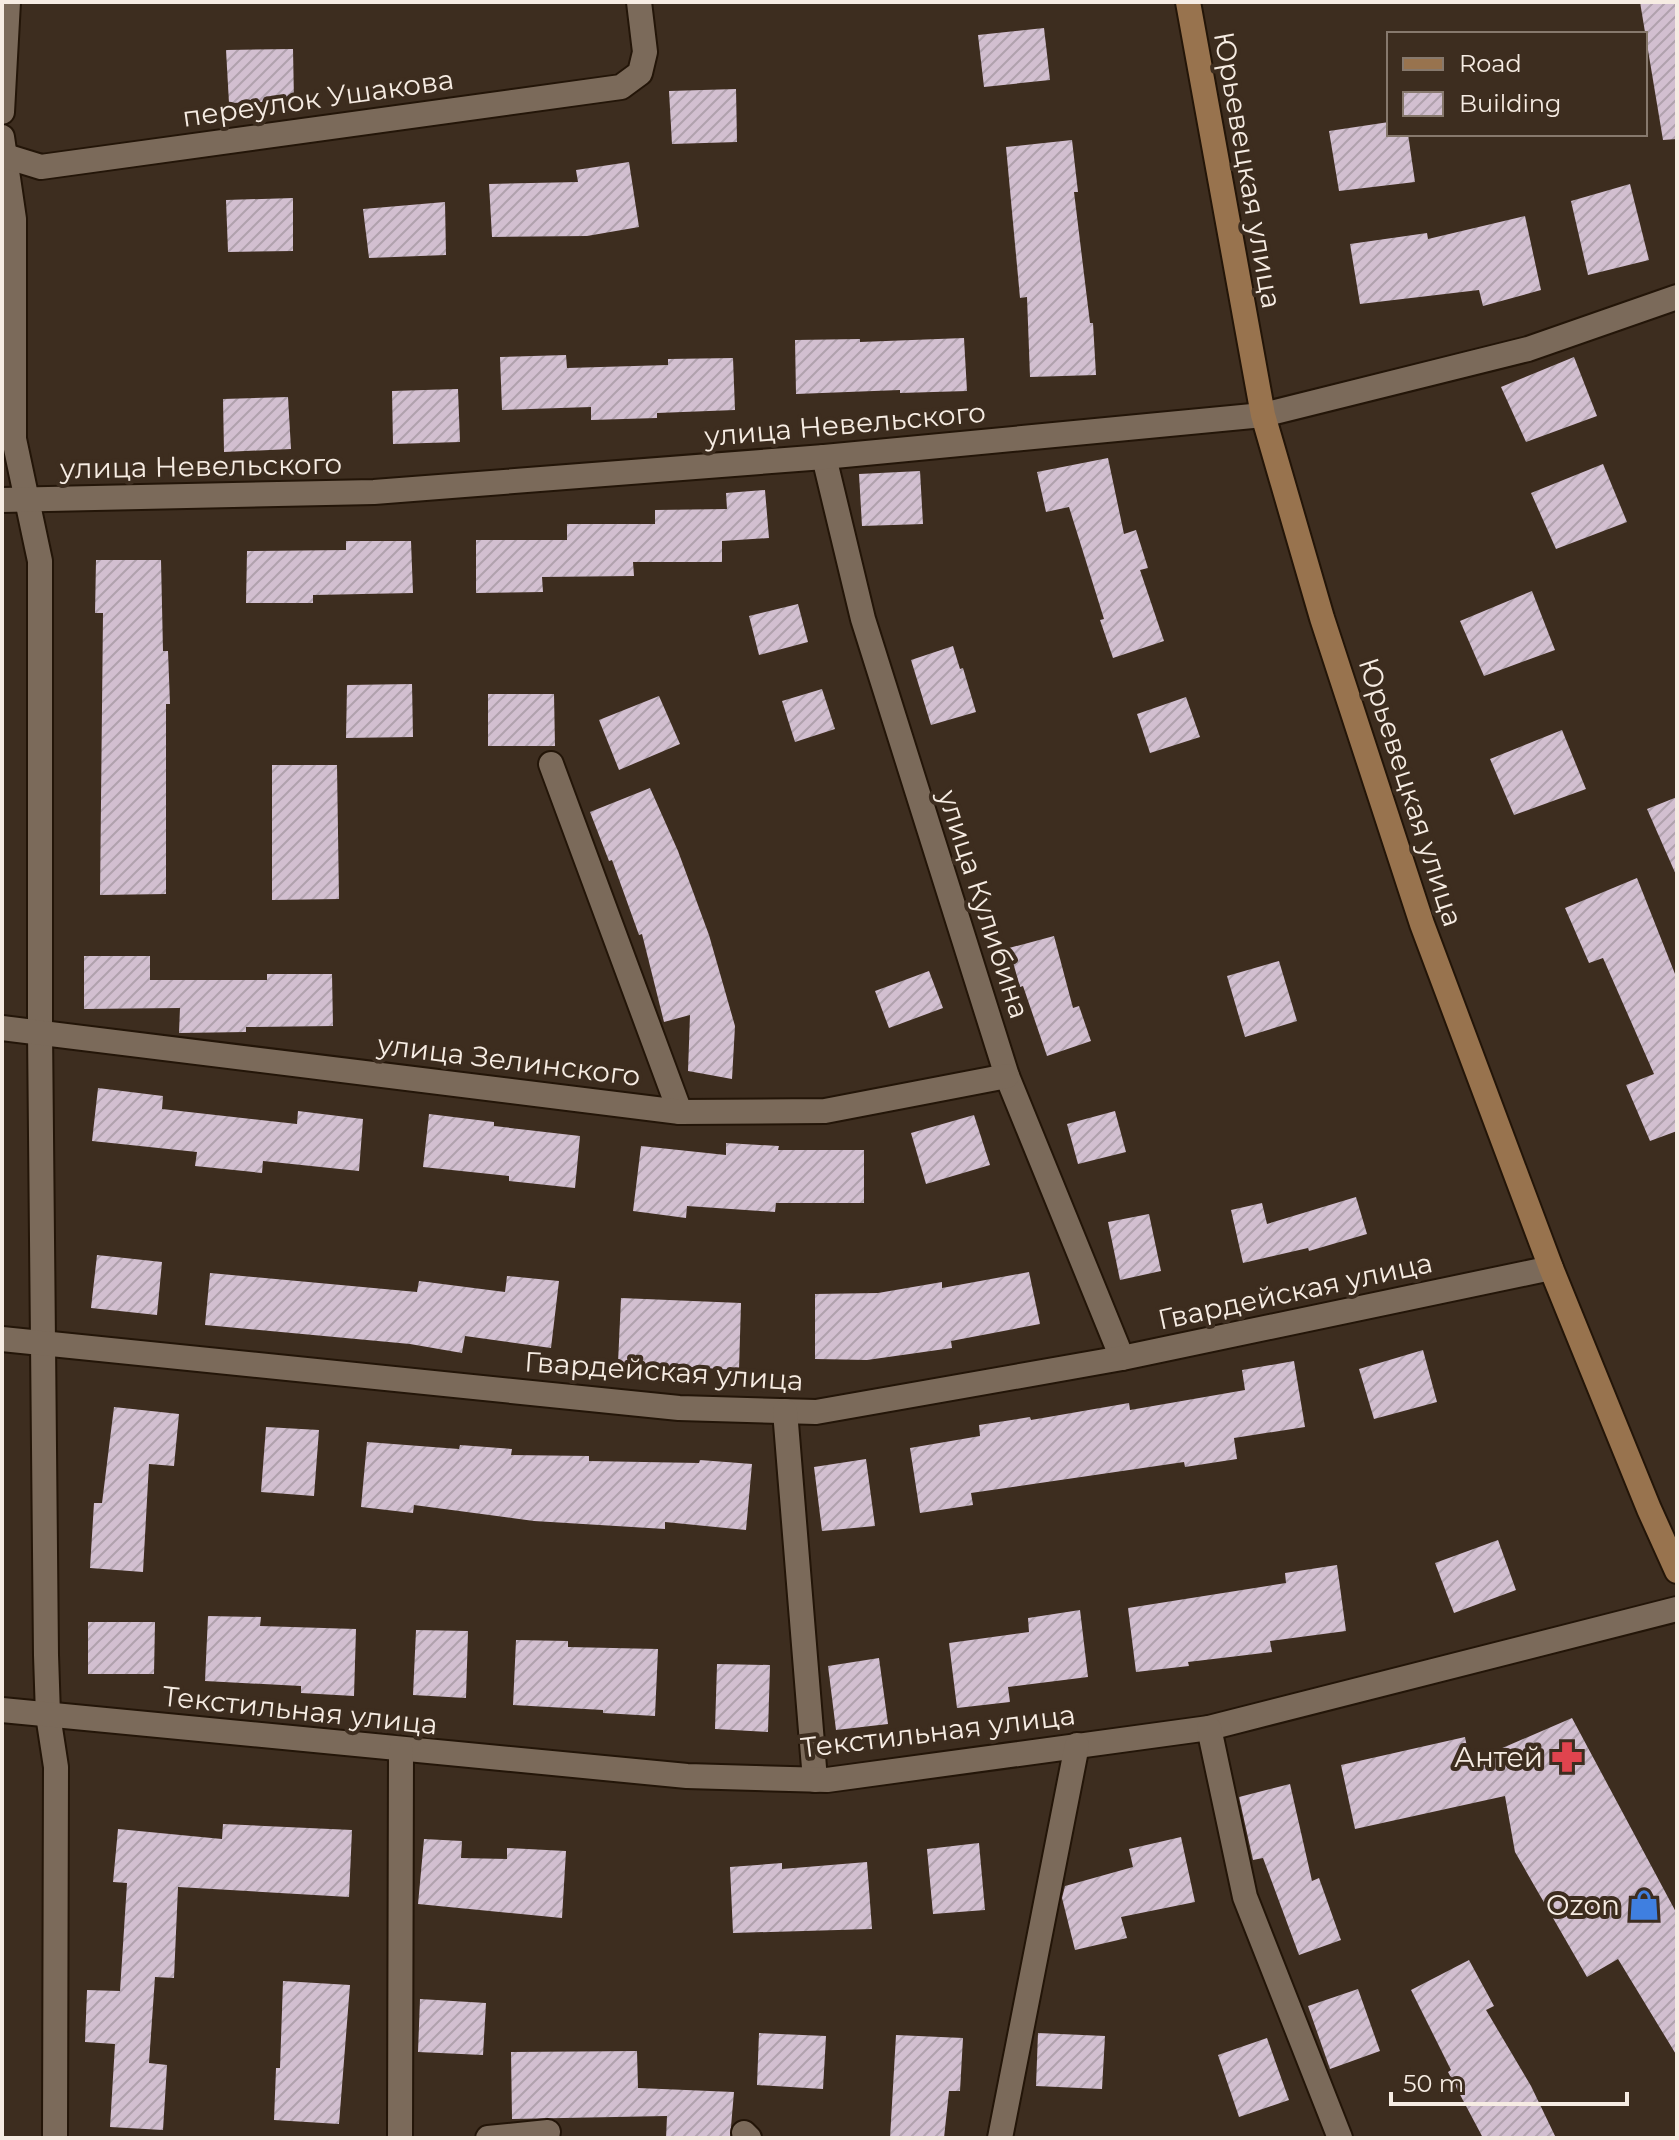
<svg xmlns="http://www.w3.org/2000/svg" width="1679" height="2140" font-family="Montserrat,sans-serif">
	<defs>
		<pattern id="building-hatch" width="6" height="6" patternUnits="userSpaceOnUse" patternTransform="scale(2)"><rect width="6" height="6" fill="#d2bfd0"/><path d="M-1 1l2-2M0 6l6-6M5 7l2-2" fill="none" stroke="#b0a1ad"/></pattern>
	</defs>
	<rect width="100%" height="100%" fill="#3d2d1f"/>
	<g fill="url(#building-hatch)">
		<path d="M 1640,2 L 1677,2 L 1677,139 L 1663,140 Z"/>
		<path d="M 1044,28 L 1050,80 L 984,87 L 978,35 Z"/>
		<path d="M 293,49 L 294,101 L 229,103 L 226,50 Z"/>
		<path d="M 736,89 L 737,142 L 672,144 L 669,91 Z"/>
		<path d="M 1389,122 L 1389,134 L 1408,134 L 1415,182 L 1339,191 L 1329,131 Z"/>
		<path d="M 1072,140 L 1078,192 L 1074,192 L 1090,323 L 1093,323 L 1096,375 L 1030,377 L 1027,297 L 1020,298 L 1006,147 Z"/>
		<path d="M 629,162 L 639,227 L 587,236 L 492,237 L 489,184 L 578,182 L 576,170 Z"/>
		<path d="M 1630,184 L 1649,260 L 1588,275 L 1571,201 Z"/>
		<path d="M 293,198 L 293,251 L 228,252 L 226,200 Z"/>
		<path d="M 445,202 L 446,255 L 369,258 L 363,209 Z"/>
		<path d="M 1525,216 L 1541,290 L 1483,306 L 1479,290 L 1360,304 L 1350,244 L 1427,233 L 1428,239 Z"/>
		<path d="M 964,338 L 967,391 L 900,393 L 900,390 L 796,394 L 795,340 L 860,339 L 860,342 Z"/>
		<path d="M 566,355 L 567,368 L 668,365 L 668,359 L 733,358 L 735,410 L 657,413 L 657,418 L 591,420 L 591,407 L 502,410 L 500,357 Z"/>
		<path d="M 1574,357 L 1597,416 L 1526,442 L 1501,387 Z"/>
		<path d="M 458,389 L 460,442 L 393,444 L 392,391 Z"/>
		<path d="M 288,397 L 291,449 L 224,452 L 223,399 Z"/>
		<path d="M 1108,458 L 1124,534 L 1136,530 L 1148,568 L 1140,570 L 1164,641 L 1113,658 L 1100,620 L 1104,619 L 1069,507 L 1046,512 L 1037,472 Z"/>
		<path d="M 1603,464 L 1627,522 L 1556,549 L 1531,493 Z"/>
		<path d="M 920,471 L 923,524 L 862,526 L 859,474 Z"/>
		<path d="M 765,490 L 769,538 L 722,541 L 722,562 L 633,562 L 634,576 L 542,577 L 543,592 L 476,593 L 476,540 L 567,540 L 567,524 L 655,524 L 655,510 L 727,509 L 726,493 Z"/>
		<path d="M 346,541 L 411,541 L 413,593 L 313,595 L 313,603 L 246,603 L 247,551 L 346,550 Z"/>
		<path d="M 96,560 L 161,560 L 163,651 L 168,651 L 170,704 L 166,704 L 166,894 L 100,895 L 103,613 L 95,613 Z"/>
		<path d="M 1532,591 L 1555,650 L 1484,676 L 1460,621 Z"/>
		<path d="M 798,604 L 808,642 L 759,655 L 749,616 Z"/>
		<path d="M 953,646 L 960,669 L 963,668 L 976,712 L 931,725 L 911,660 Z"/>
		<path d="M 412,684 L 413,737 L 346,738 L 347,685 Z"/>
		<path d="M 822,689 L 835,729 L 795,742 L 782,701 Z"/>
		<path d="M 488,694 L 554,694 L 555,746 L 488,746 Z"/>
		<path d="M 659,696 L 680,744 L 619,770 L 599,720 Z"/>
		<path d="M 1186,697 L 1200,737 L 1150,753 L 1137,714 Z"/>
		<path d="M 1562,730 L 1586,789 L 1514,815 L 1490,759 Z"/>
		<path d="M 272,765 L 337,765 L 339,899 L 272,900 Z"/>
		<path d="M 650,788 L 678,851 L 709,935 L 735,1026 L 732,1079 L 688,1071 L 690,1015 L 664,1022 L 642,934 L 639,935 L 612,860 L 609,861 L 590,812 Z"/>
		<path d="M 1677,797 L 1677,877 L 1647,809 Z"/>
		<path d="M 1637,878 L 1677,979 L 1677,1131 L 1650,1141 L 1626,1085 L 1654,1074 L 1603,958 L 1589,963 L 1565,908 Z"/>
		<path d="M 1054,936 L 1073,1008 L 1079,1006 L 1091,1041 L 1047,1056 L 1023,986 L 1020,987 L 1009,948 Z"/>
		<path d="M 84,956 L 150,956 L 150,980 L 267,980 L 267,974 L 332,974 L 333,1026 L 246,1027 L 246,1032 L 179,1033 L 180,1008 L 84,1009 Z"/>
		<path d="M 1279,961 L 1297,1021 L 1245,1037 L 1227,976 Z"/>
		<path d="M 929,971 L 943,1008 L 889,1028 L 875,991 Z"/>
		<path d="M 98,1088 L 163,1096 L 162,1109 L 297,1124 L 298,1111 L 363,1119 L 359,1171 L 263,1161 L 262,1173 L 195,1166 L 197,1152 L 92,1141 Z"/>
		<path d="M 1115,1111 L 1126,1152 L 1078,1164 L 1067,1124 Z"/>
		<path d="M 429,1114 L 494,1122 L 494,1126 L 580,1136 L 575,1188 L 509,1181 L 509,1176 L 423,1167 Z"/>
		<path d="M 974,1115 L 990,1165 L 926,1184 L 911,1133 Z"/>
		<path d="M 726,1143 L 779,1146 L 778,1150 L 864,1150 L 864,1203 L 776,1203 L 775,1212 L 687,1206 L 686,1218 L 633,1211 L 641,1146 L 726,1155 Z"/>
		<path d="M 1356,1197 L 1367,1234 L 1309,1251 L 1308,1248 L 1243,1263 L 1231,1210 L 1262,1203 L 1267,1224 Z"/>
		<path d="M 1149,1214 L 1161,1271 L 1120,1280 L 1108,1222 Z"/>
		<path d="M 97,1255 L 162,1262 L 157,1315 L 91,1308 Z"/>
		<path d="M 1029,1272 L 1040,1324 L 951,1341 L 952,1348 L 867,1360 L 815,1359 L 815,1294 L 878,1293 L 942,1282 L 942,1288 Z"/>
		<path d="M 210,1273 L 417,1292 L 419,1281 L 505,1292 L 507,1276 L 559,1281 L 551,1348 L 465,1336 L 462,1353 L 410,1344 L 205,1325 Z"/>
		<path d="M 621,1298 L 741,1303 L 739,1370 L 618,1363 Z"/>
		<path d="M 1423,1350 L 1437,1402 L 1374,1419 L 1359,1369 Z"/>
		<path d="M 1294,1361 L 1305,1427 L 1234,1438 L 1237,1459 L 1185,1467 L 1184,1462 L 971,1493 L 973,1505 L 920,1513 L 910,1448 L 980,1436 L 979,1425 L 1030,1417 L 1031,1420 L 1129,1403 L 1130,1410 L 1245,1390 L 1242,1370 Z"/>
		<path d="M 114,1407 L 179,1414 L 174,1466 L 149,1464 L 143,1572 L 90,1568 L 94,1503 L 102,1503 Z"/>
		<path d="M 266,1427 L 319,1430 L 314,1496 L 261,1492 Z"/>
		<path d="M 367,1442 L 459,1449 L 460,1445 L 512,1449 L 511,1455 L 589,1456 L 589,1461 L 699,1463 L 700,1460 L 752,1464 L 746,1530 L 665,1522 L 665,1529 L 534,1521 L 414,1505 L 413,1513 L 361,1507 Z"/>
		<path d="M 866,1459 L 875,1526 L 822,1531 L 814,1467 Z"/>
		<path d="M 1498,1540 L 1516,1590 L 1454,1613 L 1435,1563 Z"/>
		<path d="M 1337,1565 L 1346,1631 L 1270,1641 L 1272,1652 L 1188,1662 L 1189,1666 L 1136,1672 L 1128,1608 L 1286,1583 L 1285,1573 Z"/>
		<path d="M 1080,1610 L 1088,1677 L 1008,1687 L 1010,1702 L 957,1708 L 949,1643 L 1029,1632 L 1028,1618 Z"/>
		<path d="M 208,1616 L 261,1617 L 260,1626 L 356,1629 L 354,1696 L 301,1693 L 301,1686 L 205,1681 Z"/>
		<path d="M 88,1622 L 155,1622 L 154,1674 L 88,1674 Z"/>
		<path d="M 416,1630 L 468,1631 L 466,1698 L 413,1695 Z"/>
		<path d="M 516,1640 L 568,1641 L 568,1647 L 658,1649 L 655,1716 L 603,1713 L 603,1710 L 513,1705 Z"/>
		<path d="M 879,1658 L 888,1724 L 836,1730 L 828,1666 Z"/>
		<path d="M 717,1664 L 770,1665 L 768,1732 L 715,1729 Z"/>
		<path d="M 1572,1718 L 1677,1914 L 1677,2056 L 1618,1959 L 1587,1977 L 1515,1852 L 1505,1796 L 1355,1829 L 1341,1765 L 1465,1737 L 1470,1762 Z"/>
		<path d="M 1290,1784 L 1312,1881 L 1319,1878 L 1341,1940 L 1299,1955 L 1263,1858 L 1253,1860 L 1239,1797 Z"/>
		<path d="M 223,1824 L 352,1830 L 349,1897 L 178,1887 L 174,1978 L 155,1977 L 149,2063 L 167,2065 L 163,2130 L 110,2127 L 115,2044 L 85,2042 L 87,1990 L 120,1991 L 127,1883 L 113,1882 L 118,1829 L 222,1839 Z"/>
		<path d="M 1181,1837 L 1195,1902 L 1121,1917 L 1127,1938 L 1075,1950 L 1062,1898 L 1065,1886 L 1133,1867 L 1129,1849 Z"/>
		<path d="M 424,1839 L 462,1841 L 461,1858 L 507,1859 L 507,1848 L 566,1851 L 562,1918 L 418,1904 Z"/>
		<path d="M 979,1843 L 985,1910 L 933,1914 L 927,1849 Z"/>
		<path d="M 867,1862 L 872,1929 L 733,1933 L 730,1867 L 782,1863 L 782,1869 Z"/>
		<path d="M 1469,1960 L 1494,2006 L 1486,2010 L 1531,2086 L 1556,2138 L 1483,2138 L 1448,2072 L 1451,2070 L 1411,1990 Z"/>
		<path d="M 283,1981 L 350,1985 L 339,2124 L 274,2120 L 276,2068 L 280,2068 Z"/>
		<path d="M 1358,1989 L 1380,2051 L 1330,2069 L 1308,2006 Z"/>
		<path d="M 420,1999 L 486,2003 L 483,2055 L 418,2052 Z"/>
		<path d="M 759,2033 L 826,2036 L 823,2089 L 757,2085 Z"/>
		<path d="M 1038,2033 L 1105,2036 L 1102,2089 L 1036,2086 Z"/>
		<path d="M 896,2035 L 963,2038 L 960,2091 L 949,2091 L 944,2138 L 890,2138 Z"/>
		<path d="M 1267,2038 L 1289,2100 L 1239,2117 L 1218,2055 Z"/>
		<path d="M 637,2051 L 638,2088 L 734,2092 L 730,2138 L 666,2138 L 667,2116 L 512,2119 L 511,2052 Z"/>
	</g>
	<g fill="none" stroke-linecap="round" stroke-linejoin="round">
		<defs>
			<g id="minor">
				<path d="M 2,112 L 8,2"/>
				<path d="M 2,137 L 14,219 L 14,439 L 40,561 L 40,1031 L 46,1655 L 48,1715 L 56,1767 L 55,2138"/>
				<path d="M 2,155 L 41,167 L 621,87 L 640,73 L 645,52 L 639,2"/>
				<path d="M 824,457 L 863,619 L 1007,1076 L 1122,1358"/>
				<path d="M 2,500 L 374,492 L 824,457 L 1263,415 L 1528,349 L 1677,297"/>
				<path d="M 551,764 L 680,1112"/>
				<path d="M 2,1028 L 680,1112 L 825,1111 L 1007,1076"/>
				<path d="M 2,1339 L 679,1408 L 816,1412 L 1122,1358 L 1551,1268"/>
				<path d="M 785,1411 L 815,1780"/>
				<path d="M 2,1710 L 687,1776 L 827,1780 L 1209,1728 L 1677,1609"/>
				<path d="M 1209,1728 L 1245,1897 L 1340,2138"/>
				<path d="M 744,2133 L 749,2138"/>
				<path d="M 400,2138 L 401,1751"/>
				<path d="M 488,2138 L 548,2132"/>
				<path d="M 1000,2138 L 1077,1745"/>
			</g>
			<path id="secondary" d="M 1188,2 L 1263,415 L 1322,618 L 1422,924 L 1551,1268 L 1649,1509 L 1677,1571"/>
		</defs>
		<use href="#minor" stroke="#231508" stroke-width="28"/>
		<use href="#secondary" stroke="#231508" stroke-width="28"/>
		<use href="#minor" stroke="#7b6a5a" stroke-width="24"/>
		<use href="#secondary" stroke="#98734e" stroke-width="24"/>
	</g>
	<defs>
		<symbol id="pharmacy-bare" viewBox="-9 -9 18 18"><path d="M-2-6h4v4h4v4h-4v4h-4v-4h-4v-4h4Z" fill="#e0444e" stroke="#3d2d1f" stroke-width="2.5" paint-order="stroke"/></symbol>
		<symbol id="shop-bare" viewBox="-9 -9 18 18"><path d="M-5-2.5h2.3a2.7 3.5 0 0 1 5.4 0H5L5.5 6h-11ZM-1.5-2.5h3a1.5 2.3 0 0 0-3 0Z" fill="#3f7fe0" stroke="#3d2d1f" stroke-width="2.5" paint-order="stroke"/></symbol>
	</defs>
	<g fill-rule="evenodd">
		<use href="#pharmacy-bare" x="1545" y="1735" width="44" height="44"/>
		<use href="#shop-bare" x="1622" y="1883" width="44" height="44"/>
	</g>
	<g text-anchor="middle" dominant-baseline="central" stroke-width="8" stroke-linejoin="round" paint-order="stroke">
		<g font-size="28" fill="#f6ece3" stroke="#3d2d1f">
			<text transform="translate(318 98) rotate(-8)">переулок Ушакова</text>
			<text transform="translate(1248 170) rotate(80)">Юрьевецкая улица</text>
			<text transform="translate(845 424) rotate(-5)">улица Невельского</text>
			<text transform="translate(201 466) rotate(-1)">улица Невельского</text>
			<text transform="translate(1411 792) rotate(72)">Юрьевецкая улица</text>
			<text transform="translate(984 904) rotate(72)">улица Кулибина</text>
			<text transform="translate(509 1060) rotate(7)">улица Зелинского</text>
			<text transform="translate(1295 1291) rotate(-12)">Гвардейская улица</text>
			<text transform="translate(664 1371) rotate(4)">Гвардейская улица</text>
			<text transform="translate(300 1710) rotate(6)">Текстильная улица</text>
			<text transform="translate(938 1731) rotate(-7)">Текстильная улица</text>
		</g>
		<g font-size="28" fill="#f6ece3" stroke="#3d2d1f" text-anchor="end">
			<text x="1543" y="1757">Антей</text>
			<text x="1620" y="1905">Ozon</text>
		</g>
	</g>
	<rect width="1679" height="2140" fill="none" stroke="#f6ece3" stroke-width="8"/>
	<rect x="1387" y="32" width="260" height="104" fill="#3d2d1f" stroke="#87796d" stroke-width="2"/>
	<rect x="1403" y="58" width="40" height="12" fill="#98734e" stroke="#87796d" stroke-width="2"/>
	<text x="1459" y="72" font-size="24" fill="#f6ece3">Road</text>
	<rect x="1403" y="92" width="40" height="24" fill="url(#building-hatch)" stroke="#87796d" stroke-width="2"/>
	<text x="1459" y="112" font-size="24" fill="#f6ece3">Building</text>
	<path d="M1391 2092v12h236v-12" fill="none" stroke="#f6ece3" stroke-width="4"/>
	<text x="1403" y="2092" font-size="24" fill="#f6ece3" stroke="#3d2d1f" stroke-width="6" paint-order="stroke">50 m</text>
</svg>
